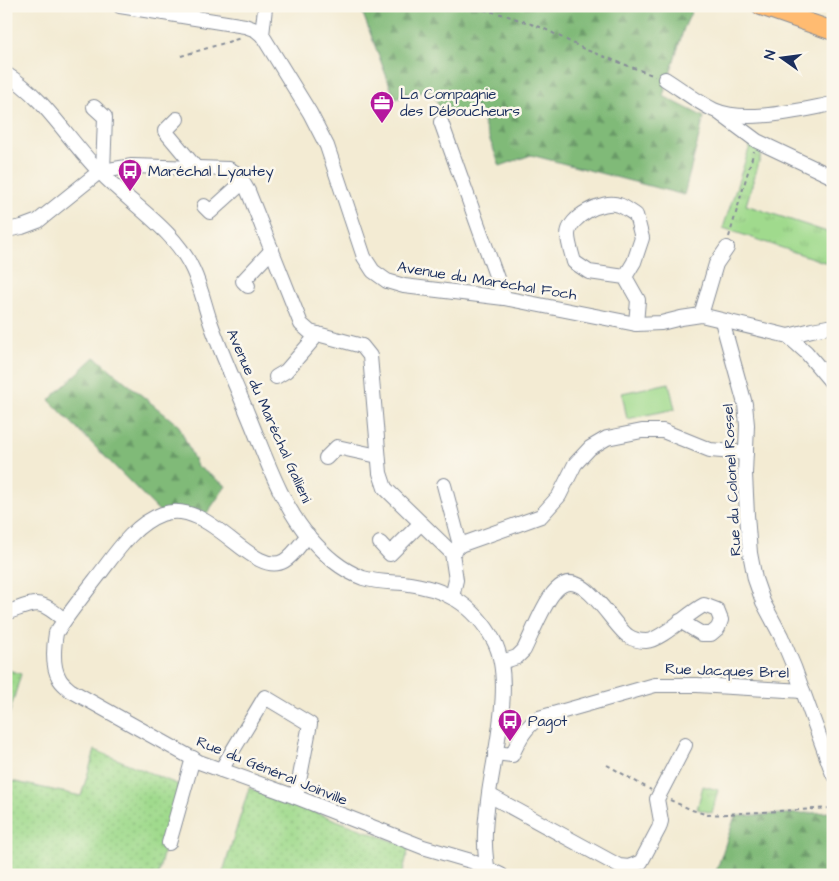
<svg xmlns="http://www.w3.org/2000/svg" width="839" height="881" font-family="'Architects Daughter',sans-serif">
	<defs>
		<pattern id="grass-dots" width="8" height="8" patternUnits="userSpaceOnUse" patternTransform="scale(1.25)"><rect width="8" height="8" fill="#a0da8d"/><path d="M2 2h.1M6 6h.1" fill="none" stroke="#89bb7c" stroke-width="1.8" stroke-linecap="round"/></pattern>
		<pattern id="forest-firs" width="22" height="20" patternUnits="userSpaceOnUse" patternTransform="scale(1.25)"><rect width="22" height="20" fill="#80ba78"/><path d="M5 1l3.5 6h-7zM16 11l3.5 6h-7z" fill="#689866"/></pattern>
		<pattern id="park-tufts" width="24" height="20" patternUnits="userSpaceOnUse" patternTransform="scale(1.25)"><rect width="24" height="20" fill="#a0da8d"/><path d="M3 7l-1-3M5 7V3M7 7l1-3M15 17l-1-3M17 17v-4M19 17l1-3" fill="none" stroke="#89bb7c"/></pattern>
	</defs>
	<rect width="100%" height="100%" fill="#fbf7ec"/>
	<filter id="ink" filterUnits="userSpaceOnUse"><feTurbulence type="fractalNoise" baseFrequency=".02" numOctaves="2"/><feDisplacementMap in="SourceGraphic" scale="10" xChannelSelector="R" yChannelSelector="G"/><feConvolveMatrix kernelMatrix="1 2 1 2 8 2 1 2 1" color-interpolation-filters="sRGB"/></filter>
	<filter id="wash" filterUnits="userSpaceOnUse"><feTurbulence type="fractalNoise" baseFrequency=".0096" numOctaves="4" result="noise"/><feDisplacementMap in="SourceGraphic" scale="20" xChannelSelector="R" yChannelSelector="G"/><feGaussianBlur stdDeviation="1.12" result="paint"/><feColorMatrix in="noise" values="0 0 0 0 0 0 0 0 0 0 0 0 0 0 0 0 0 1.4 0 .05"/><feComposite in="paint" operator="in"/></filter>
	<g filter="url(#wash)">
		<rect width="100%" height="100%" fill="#f3ebd3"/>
		<g fill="url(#grass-dots)" stroke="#5e8476">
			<path d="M 6,669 L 21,674 L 6,725 Z"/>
			<path d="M 95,750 L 179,785 L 158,875 L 6,875 L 6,780 L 81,796 Z"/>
			<path d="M 249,788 L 409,847 L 402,875 L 222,875 Z"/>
		</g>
		<g fill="url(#forest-firs)" stroke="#4e746b">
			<path d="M 360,6 L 694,6 L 684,28 L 663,96 L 704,117 L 684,195 L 531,155 L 500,166 L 477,107 L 443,117 L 432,89 L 395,99 Z"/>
			<path d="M 95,357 L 179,426 L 197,466 L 226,486 L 205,516 L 159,511 L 49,400 Z"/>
			<path d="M 833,812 L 833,875 L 715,875 L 735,816 Z"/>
		</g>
		<g fill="url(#park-tufts)" stroke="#5e8476">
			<path d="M 750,146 L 762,152 L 746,205 L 833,234 L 833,265 L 723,228 Z"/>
			<path d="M 703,786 L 718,790 L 712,813 L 697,809 Z"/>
		</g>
		<path fill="#a0da8d" stroke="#5e8476" d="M 669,383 L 675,409 L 627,419 L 622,393 Z"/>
	</g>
	<g filter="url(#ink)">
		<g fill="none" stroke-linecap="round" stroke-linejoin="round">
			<defs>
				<g id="minor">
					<path d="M 120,6 L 245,26 L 256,30 L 262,35 L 310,113 L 327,146 L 364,257 L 373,271 L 387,281 L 404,286 L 504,298 L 636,324 L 661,323 L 681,318 L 701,315 L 788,336 L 806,352 L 833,384"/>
					<path d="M 262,35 L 265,8"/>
					<path d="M 6,74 C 46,98 69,142 102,174 C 132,205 175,230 193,270 C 201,287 205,307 211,324 C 222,355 236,385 248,415 C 265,455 281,505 310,538 C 325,555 341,570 363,578 C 375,582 390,582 403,583 C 445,588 474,604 494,641 C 514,679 495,750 489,793 C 487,809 484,827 485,844 C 485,854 487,865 488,875"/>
					<path d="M 665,79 C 681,89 697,102 714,110 C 745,124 800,110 833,104"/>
					<path d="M 94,107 L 105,117 L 103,171"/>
					<path d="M 718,112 L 757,141 L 833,177"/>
					<path d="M 177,119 L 165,131 L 196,168"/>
					<path d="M 441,122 L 504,298"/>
					<path d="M 101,174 L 103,171 L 132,166 L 229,169 L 238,174 L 248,191 L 301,324 L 310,332 L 362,346 L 370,356 L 380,473 L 385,488 L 452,553 L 456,580 L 452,597"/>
					<path d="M 204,206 L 210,212 L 243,182"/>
					<path d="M 6,230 L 22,227 L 38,221 L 99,172"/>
					<path d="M 625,277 L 634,262 L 642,238 L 636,215 C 631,212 625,207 619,205 C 603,199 568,217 568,235 C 568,243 572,254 574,262 L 589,272 L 625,277 L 638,300 L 636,324"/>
					<path d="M 248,286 L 243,281 L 272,250"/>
					<path d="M 701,315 L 716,264 L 727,248"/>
					<path d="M 722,321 L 745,404 L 747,425 L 745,474 L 747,515 L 750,553 L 755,579 L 763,602 L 781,636 L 794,667 L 833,774"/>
					<path d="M 788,336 L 812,330 L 833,326"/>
					<path d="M 276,377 L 286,371 L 318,334"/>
					<path d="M 326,458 L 337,447 L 378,456"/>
					<path d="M 444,485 L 460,545"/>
					<path d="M 308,535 C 301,543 293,556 284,561 C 252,579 210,497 162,514 C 132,525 114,556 95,580 C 82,597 68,614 56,633 C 54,645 52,666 59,678 C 61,683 66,686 70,690 L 199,762 L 296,797 L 423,847 L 471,861 L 501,875"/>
					<path d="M 380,543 L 390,554 L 421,523"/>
					<path d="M 452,553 L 460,545 L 541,516 L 559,496 L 575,464 L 590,448 L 607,438 L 642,431 L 663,431 L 710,450 L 746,453"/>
					<path d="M 6,613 C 37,602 38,598 64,620"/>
					<path d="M 502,662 L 517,657 L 524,650 C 532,634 544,602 556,590 C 582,563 610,623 628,636 C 632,639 640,641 646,641 C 662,640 688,613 704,605 L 717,610 L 721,620 L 718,628 L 711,634 L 702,634 L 680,621"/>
					<path d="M 495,753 L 512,755 C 519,740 525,727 539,718 L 655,685 L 697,685 L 803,691"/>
					<path d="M 221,770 L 265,697 L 310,724 L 296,797"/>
					<path d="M 489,795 L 619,866 L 629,867 L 641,862 L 659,828 L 661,821 L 657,799 L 685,745"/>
					<path d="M 169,843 L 193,758"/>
				</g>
				<path id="major" d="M 761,6 L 833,31"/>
			</defs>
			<use href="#minor" stroke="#878d98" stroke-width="16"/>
			<use href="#major" stroke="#878d98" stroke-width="20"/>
			<g stroke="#878d98" stroke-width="2" stroke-dasharray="4 4" stroke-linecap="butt">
				<path d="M 468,6 L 505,15 L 543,28 L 584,49 L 655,76"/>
				<path d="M 181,56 L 241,38"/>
				<path d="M 729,237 L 754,151"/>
				<path d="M 607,765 L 651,790"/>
				<path d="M 670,800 L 692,810 L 708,815 L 833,808"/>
			</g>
			<use href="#minor" stroke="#fff" stroke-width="14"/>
			<use href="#major" stroke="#ffbb71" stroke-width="18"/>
		</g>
	</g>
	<defs>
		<symbol id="office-pin" viewBox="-11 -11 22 30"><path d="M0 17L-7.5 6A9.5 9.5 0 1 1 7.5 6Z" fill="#b5179e" stroke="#fbf7ec"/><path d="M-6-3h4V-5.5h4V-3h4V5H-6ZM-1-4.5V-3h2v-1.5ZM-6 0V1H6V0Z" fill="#fff"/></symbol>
		<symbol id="bus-pin" viewBox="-11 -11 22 30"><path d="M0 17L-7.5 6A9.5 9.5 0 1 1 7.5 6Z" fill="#b5179e" stroke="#fbf7ec"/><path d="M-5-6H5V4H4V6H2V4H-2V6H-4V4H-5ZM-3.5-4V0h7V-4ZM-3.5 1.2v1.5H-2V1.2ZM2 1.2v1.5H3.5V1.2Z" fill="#fff"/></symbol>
	</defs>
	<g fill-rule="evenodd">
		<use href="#office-pin" x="368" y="89" width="28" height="38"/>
		<use href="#bus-pin" x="116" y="157" width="28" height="38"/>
		<use href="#bus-pin" x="496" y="707" width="28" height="38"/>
	</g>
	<g text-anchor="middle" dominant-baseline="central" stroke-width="5" stroke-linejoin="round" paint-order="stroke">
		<g font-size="15" fill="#1b2f5e" stroke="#fbf7ec" text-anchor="start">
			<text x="400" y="94">La Compagnie<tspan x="400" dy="17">des Déboucheurs</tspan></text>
			<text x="148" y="171">Maréchal Lyautey</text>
			<text x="528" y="721">Pagot</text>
		</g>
		<g font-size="15" fill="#1b2f5e" stroke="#fbf7ec">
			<text transform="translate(487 281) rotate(9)">Avenue du Maréchal Foch</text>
			<text transform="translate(269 416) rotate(66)">Avenue du Maréchal Gallieni</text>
			<text transform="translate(732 480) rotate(-93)">Rue du Colonel Rossel</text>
			<text transform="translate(727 671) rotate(2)">Rue Jacques Brel</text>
			<text transform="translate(272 771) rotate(22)">Rue du Général Joinville</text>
		</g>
	</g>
	<rect width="839" height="881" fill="none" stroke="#fbf7ec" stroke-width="25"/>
	<g transform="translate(782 58) rotate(284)" stroke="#fbf7ec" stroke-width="4" paint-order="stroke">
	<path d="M0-4L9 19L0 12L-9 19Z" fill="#1b2f5e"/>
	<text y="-8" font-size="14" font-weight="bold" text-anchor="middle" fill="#1b2f5e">N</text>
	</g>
</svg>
